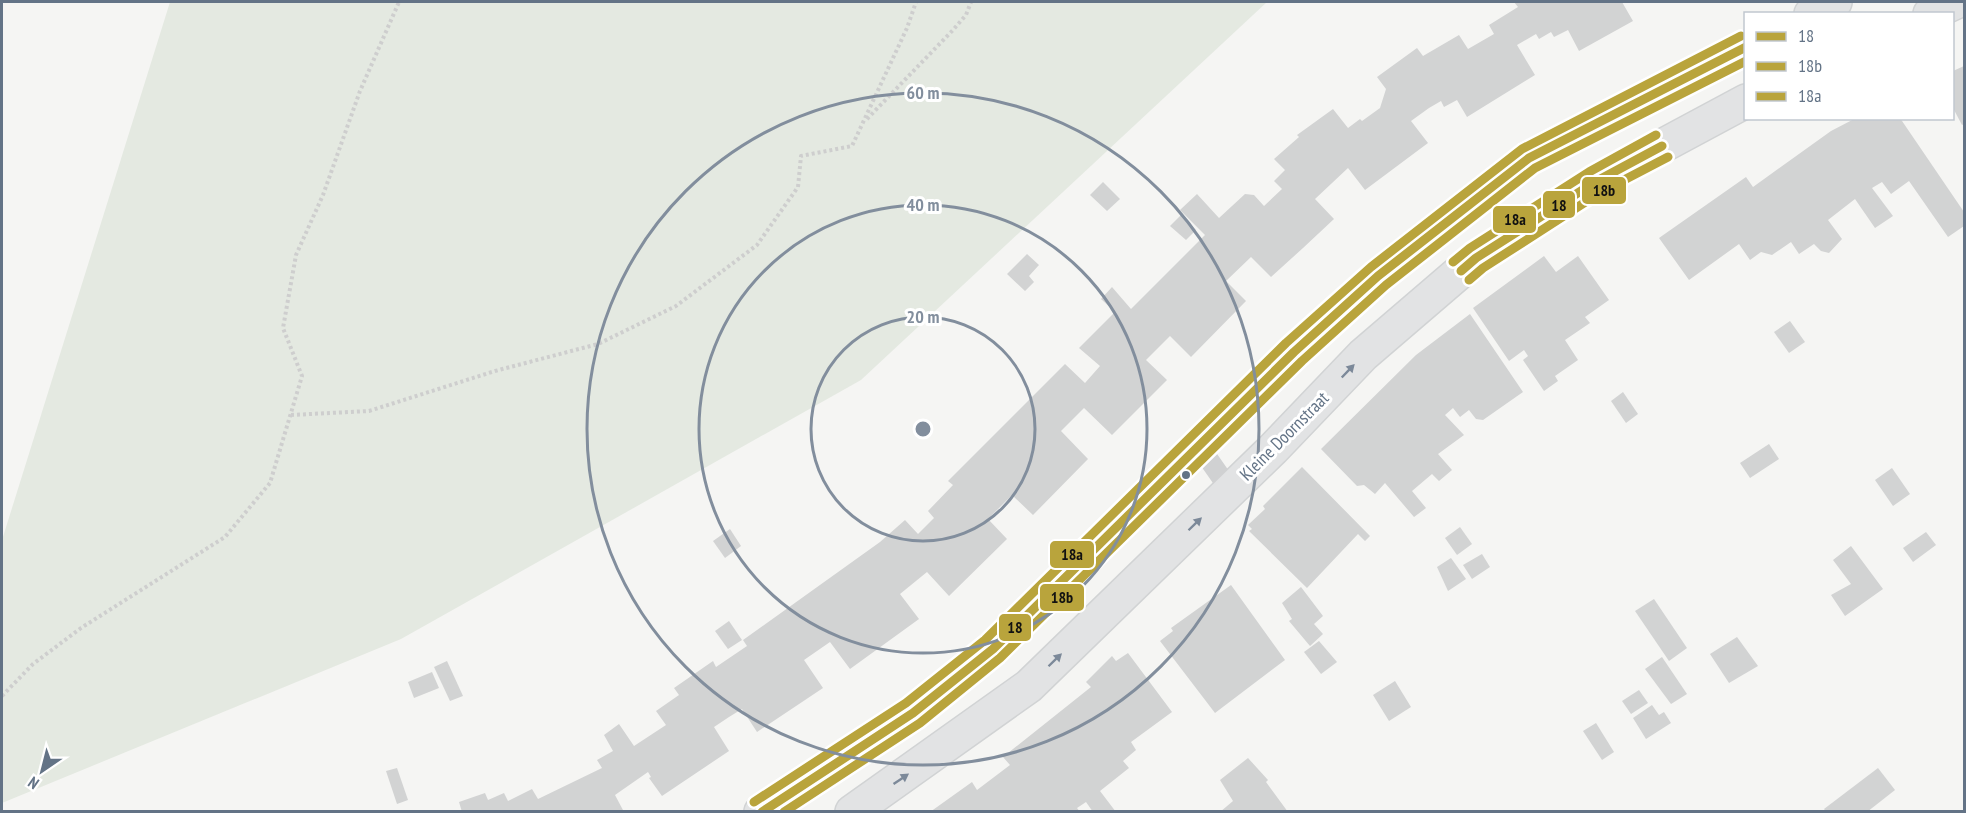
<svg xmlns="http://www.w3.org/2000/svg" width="1966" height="813" font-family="'PT Sans Narrow',sans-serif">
	<rect width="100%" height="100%" fill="#f5f5f3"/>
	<path fill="#e4e9e1" d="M 170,2 L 1267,2 L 861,380 L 401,639 L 2,803 L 2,540 Z"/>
	<g fill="#d2d3d3">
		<path d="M 1514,2 L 1622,2 L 1633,21 L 1579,51 L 1568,30 L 1554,37 L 1551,32 L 1539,39 L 1536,34 L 1517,45 L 1535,75 L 1467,117 L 1457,100 L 1444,107 L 1441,101 L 1429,108 L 1411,121 L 1428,143 L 1365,190 L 1348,168 L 1315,199 L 1334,219 L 1303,248 L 1271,277 L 1251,257 L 1226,281 L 1246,301 L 1191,357 L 1170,336 L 1146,360 L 1167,380 L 1112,435 L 1084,408 L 1061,431 L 1088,459 L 1033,515 L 1012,495 L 988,519 L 1007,539 L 949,596 L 927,572 L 900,594 L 919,619 L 850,669 L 830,642 L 804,660 L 823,688 L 757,732 L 742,709 L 729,717 L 714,727 L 729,751 L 662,796 L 649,778 L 651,777 L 648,772 L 615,795 L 624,812 L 462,812 L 459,802 L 485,793 L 488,800 L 504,793 L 508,801 L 532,789 L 538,799 L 602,768 L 597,760 L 613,751 L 604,735 L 619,724 L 634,746 L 666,725 L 656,711 L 679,695 L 674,688 L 713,661 L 716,667 L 747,646 L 743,640 L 880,542 L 905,520 L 918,534 L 934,518 L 928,511 L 953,485 L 948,481 L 1065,364 L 1085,383 L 1100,366 L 1079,348 L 1115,312 L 1101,299 L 1112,287 L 1131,309 L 1205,235 L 1180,210 L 1197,194 L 1219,218 L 1245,194 L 1254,195 L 1264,206 L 1282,189 L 1274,181 L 1285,170 L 1274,159 L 1299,137 L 1297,135 L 1333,109 L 1348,128 L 1360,119 L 1362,121 L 1380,108 L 1386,89 L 1377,77 L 1417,48 L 1423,56 L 1459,35 L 1468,49 L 1494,34 L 1489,25 L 1518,7 Z"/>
		<path d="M 1964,66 L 1964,124 L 1962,125 L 1953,108 L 1953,71 Z"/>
		<path d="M 1856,118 L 1900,118 L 1964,212 L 1964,226 L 1948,237 L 1909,181 L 1891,194 L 1882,182 L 1872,188 L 1893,216 L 1875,228 L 1855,199 L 1828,220 L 1842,239 L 1829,253 L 1821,251 L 1814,244 L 1799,254 L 1791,242 L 1772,255 L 1761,252 L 1750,260 L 1739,244 L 1689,280 L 1659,238 L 1746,177 L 1753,187 L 1831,131 Z"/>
		<path d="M 1103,182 L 1120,199 L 1107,211 L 1090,195 Z"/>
		<path d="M 1181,215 L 1196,230 L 1186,240 L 1170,226 Z"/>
		<path d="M 1027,254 L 1039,265 L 1029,276 L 1034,282 L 1025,291 L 1007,274 Z"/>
		<path d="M 1544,256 L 1556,272 L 1578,256 L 1609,300 L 1585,317 L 1590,323 L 1565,340 L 1578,360 L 1555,376 L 1558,381 L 1544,391 L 1523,360 L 1528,356 L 1524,350 L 1509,361 L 1473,308 Z"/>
		<path d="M 1470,314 L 1523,392 L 1483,420 L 1476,419 L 1469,410 L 1460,417 L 1453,408 L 1445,415 L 1464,435 L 1438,454 L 1452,470 L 1439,481 L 1432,474 L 1412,491 L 1426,508 L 1414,517 L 1385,483 L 1375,494 L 1364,485 L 1357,486 L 1321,449 L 1416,355 Z"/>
		<path d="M 1790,321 L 1805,342 L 1789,353 L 1774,332 Z"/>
		<path d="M 1623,392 L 1638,414 L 1626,423 L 1611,401 Z"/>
		<path d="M 1769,444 L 1779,459 L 1750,478 L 1740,463 Z"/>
		<path d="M 1302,467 L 1370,536 L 1365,541 L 1358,534 L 1307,588 L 1249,531 L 1252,529 L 1248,525 L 1265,509 L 1263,506 Z"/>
		<path d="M 1892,468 L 1910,494 L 1893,506 L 1875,480 Z"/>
		<path d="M 1460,527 L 1472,544 L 1457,555 L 1445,538 Z"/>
		<path d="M 730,529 L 741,546 L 725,558 L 713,541 Z"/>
		<path d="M 1926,532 L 1936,545 L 1913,562 L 1903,548 Z"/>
		<path d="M 1851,546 L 1883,589 L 1845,616 L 1831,595 L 1851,584 L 1833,560 Z"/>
		<path d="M 1482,554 L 1490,567 L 1472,579 L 1463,565 Z"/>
		<path d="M 1451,558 L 1466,579 L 1448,591 L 1437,567 Z"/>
		<path d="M 1231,585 L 1285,660 L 1215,713 L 1160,641 L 1173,631 L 1171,628 Z"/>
		<path d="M 1301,587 L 1323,616 L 1314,624 L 1323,634 L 1310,646 L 1289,621 L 1292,619 L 1282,603 Z"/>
		<path d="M 1654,599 L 1687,648 L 1669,661 L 1635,611 Z"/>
		<path d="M 729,621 L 742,640 L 728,649 L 715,631 Z"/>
		<path d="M 1737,637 L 1758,666 L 1729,683 L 1710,654 Z"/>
		<path d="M 1319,641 L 1337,662 L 1321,674 L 1304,652 Z"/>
		<path d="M 1128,653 L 1172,712 L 1131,742 L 1136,750 L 1123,761 L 1129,768 L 1100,791 L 1116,812 L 1093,812 L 1086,802 L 1077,808 L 1080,812 L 930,812 L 972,782 L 977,790 L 1010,765 L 1003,757 L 1091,687 L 1086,682 L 1112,656 L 1116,661 Z"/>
		<path d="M 1662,657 L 1687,694 L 1671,704 L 1645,669 Z"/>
		<path d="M 447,661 L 463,696 L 450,701 L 434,667 Z"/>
		<path d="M 432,672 L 439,688 L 414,698 L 408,682 Z"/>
		<path d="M 1395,681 L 1411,707 L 1389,721 L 1373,695 Z"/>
		<path d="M 1639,690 L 1648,703 L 1631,714 L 1622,701 Z"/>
		<path d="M 1652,705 L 1659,715 L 1664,712 L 1671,723 L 1646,739 L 1633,718 Z"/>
		<path d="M 1596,723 L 1614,752 L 1602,760 L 1583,731 Z"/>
		<path d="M 1248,758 L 1268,780 L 1266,782 L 1288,812 L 1220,812 L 1233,801 L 1220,780 Z"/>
		<path d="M 397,768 L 408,800 L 397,804 L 386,771 Z"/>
		<path d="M 1878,768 L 1895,790 L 1867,812 L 1826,812 L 1824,809 Z"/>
	</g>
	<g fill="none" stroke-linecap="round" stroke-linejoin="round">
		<defs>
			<g id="secondary">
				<path d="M 1811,14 L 1835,2"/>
				<path d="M 1930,14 L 1956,2"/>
				<path d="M 761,812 L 913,713 L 993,649 L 1294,352 L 1378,276 L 1529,158 L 1746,47"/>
				<path d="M 852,812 L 1029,686 L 1273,449 L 1363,355 L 1476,258 L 1595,182 L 1746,101"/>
			</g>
		</defs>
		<use href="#secondary" stroke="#d1d3d4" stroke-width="36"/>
		<g stroke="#cecece" stroke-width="4" stroke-dasharray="3 3" stroke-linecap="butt">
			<path d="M 867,119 L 953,30 L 966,15 L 971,2"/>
			<path d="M 291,415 L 369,411 L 495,371 L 598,344 L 676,306 L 757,245 L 798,187 L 801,156 L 852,146 L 907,28 L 916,2"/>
			<path d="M 2,696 L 33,664 L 81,628 L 225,537 L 270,483 L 302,376 L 283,328 L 296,255 L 323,195 L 360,91 L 399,2"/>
		</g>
		<path stroke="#d0d1d2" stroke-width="20" d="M 1200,447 L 1230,490"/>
		<use href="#secondary" stroke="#e2e3e4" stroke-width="33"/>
		<defs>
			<g id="bus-1">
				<path d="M 1461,271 L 1476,258 L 1595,182 L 1662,146"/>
				<path d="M 762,812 L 913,713 L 993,649 L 1294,352 L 1378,276 L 1529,158 L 1746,47"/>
			</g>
			<g id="bus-2">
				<path d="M 1469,280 L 1483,268 L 1601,192 L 1668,157"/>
				<path d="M 784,812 L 920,723 L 1000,658 L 1302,361 L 1386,285 L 1535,168 L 1746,61"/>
			</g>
			<g id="bus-3">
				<path d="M 1453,262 L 1470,248 L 1589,172 L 1656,135"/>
				<path d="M 754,802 L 906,703 L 985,640 L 1286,343 L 1371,267 L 1522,149 L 1741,36"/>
			</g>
		</defs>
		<use href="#bus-1" stroke="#fff" stroke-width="14"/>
		<use href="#bus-2" stroke="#fff" stroke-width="14"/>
		<use href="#bus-3" stroke="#fff" stroke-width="14"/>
		<use href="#bus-1" stroke="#b9a43c" stroke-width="9"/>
		<use href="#bus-2" stroke="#b9a43c" stroke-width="9"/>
		<use href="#bus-3" stroke="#b9a43c" stroke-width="9"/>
	</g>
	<defs><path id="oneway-solid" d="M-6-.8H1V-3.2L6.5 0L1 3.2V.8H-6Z" transform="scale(1.5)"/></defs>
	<g fill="#7c8999">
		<use href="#oneway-solid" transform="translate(1348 371) rotate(-46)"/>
		<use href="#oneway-solid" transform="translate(1195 524) rotate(-44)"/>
		<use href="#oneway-solid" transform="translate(1055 660) rotate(-44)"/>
		<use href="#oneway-solid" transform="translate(901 779) rotate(-34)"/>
	</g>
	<g fill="none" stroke="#828e9d" stroke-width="3">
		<circle cx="923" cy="429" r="112"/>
		<circle cx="923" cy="429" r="224"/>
		<circle cx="923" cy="429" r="336"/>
	</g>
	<circle fill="#637386" stroke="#fff" stroke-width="2" cx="1186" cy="475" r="5"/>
	<g text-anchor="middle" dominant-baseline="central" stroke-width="6" stroke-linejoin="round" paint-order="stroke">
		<g font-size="18" fill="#637386" stroke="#fff">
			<text transform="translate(1284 436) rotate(-45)">Kleine Doornstraat</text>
		</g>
	</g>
	<circle cx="923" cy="429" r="9" fill="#828e9d" stroke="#fff" stroke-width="3"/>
	<g font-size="18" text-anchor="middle" font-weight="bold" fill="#828e9d" stroke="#fff" stroke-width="6" stroke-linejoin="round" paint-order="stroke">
		<text x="923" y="99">60 m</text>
		<text x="923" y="211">40 m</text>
		<text x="923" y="323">20 m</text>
	</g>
	<g stroke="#fff" stroke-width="2">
		<rect x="1581" y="176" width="46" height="29" rx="6" fill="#b9a43c"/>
		<rect x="1542" y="190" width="34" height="29" rx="6" fill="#b9a43c"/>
		<rect x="1492" y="205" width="45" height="29" rx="6" fill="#b9a43c"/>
		<rect x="1049" y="540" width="46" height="29" rx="6" fill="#b9a43c"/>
		<rect x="1039" y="583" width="46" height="29" rx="6" fill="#b9a43c"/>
		<rect x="998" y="613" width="34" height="29" rx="6" fill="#b9a43c"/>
	</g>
	<g font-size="16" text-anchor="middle" font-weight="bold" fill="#111">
		<text x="1604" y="196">18b</text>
		<text x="1559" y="211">18</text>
		<text x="1515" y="225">18a</text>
		<text x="1072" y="560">18a</text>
		<text x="1062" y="603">18b</text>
		<text x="1015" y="633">18</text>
	</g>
	<rect width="1966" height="813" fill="none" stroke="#637386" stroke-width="6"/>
	<rect x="1744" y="12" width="210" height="108" fill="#ffffff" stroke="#c1c7cf" stroke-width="1.5"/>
	<rect x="1756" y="32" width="30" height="9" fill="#b9a43c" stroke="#c1c7cf" stroke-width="1.5"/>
	<text x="1798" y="42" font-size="18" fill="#637386">18</text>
	<rect x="1756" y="62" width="30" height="9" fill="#b9a43c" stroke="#c1c7cf" stroke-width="1.5"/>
	<text x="1798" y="72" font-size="18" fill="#637386">18b</text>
	<rect x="1756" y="92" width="30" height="9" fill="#b9a43c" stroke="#c1c7cf" stroke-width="1.5"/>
	<text x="1798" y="102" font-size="18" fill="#637386">18a</text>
	<g transform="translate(42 771) rotate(215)" stroke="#ffffff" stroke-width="4.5" paint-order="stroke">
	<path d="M0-4.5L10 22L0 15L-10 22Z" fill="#637386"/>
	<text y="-9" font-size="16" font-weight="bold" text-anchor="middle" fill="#637386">N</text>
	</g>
</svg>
